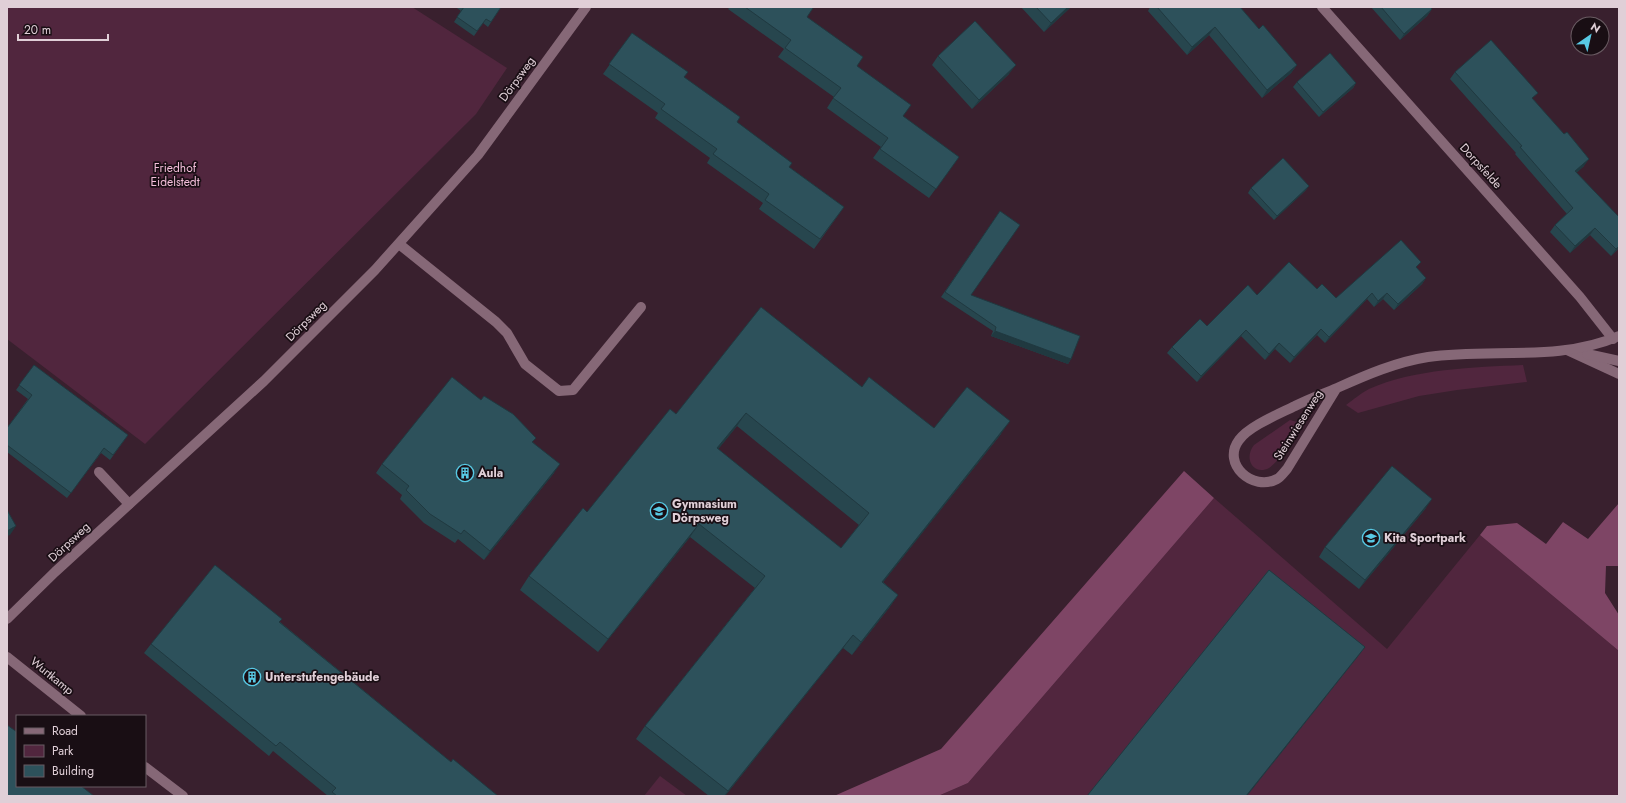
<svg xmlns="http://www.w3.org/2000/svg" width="1626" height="803" font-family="Jost,sans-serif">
	<rect width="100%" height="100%" fill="#39202e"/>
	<g fill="#51263e">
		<path d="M 7,7 L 412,7 L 507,68 L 476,114 L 145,444 L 7,339 Z"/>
		<path d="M 1523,365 L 1527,382 L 1457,390 L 1419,396 L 1358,413 L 1346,405 C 1353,400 1361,393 1369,389 C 1413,369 1475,367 1523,365 Z"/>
		<path d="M 1290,420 L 1297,422 L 1299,428 C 1292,438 1279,462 1269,468 C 1254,476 1243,459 1254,445 Z"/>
		<path d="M 1214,498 L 1387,649 L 1480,535 L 1619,651 L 1619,796 L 938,796 L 968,783 Z"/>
		<path d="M 660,776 L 687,796 L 644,796 Z"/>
	</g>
	<g fill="#7e4565">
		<path d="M 1184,471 L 1214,498 L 968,783 L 938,796 L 834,796 L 941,749 Z"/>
		<path d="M 1619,503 L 1619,566 L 1606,566 L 1605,593 L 1619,615 L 1619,651 L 1480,535 L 1487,526 L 1517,523 L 1546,544 L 1563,522 L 1588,539 Z"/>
	</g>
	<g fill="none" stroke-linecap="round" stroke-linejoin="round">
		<g stroke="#866877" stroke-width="10">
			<path d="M 399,244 L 496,322 L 507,333 L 525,364 L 559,391 L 573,390 L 641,307"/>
			<path d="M 99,472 L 129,504"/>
		</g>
		<g stroke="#866877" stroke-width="10">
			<path d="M 1322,7 L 1580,297 L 1613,339"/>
			<path d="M 1567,350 L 1619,374"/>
			<path d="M 1587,354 L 1619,361"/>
			<path d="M 1336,389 L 1287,469 C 1284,472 1281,477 1277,479 C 1253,492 1221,464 1239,440 C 1249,426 1279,414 1295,406 C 1308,399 1323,394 1337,388 C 1366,375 1396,362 1428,357 C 1491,348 1559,362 1619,336"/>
			<path d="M 7,619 L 55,572 L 264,381 L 375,270 L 478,155 L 586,7"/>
			<path d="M 7,657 L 81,716"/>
			<path d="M 145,767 L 183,796"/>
		</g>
	</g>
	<g fill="#27464e" fill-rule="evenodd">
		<path d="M 458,7 L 501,7 L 488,27 L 483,23 L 474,36 L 454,22 L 461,11 L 457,8 Z"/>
		<path d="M 730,7 L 813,7 L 807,17 L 857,66 L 903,117 L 959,157 L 929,198 L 873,158 L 881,147 L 827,108 L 834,97 L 778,57 L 784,49 L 728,9 Z"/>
		<path d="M 1021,7 L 1071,7 L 1044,32 Z"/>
		<path d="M 1150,7 L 1240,7 L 1259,29 L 1297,65 L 1291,73 L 1262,98 L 1209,35 L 1187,55 L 1148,11 Z"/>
		<path d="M 1371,7 L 1430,7 L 1432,9 L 1427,16 L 1400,40 Z"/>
		<path d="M 632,33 L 737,122 L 789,167 L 844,207 L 814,249 L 759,209 L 763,203 L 707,163 L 710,158 L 655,118 L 658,113 L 603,74 Z"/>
		<path d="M 938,56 L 1009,74 L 972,109 L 932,65 Z"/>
		<path d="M 1455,72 L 1534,100 L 1584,166 L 1576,173 L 1619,217 L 1619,248 L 1611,256 L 1590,235 L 1570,253 L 1550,232 L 1555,225 L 1567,214 L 1515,154 L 1516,153 L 1450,79 Z"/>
		<path d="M 1297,82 L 1356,83 L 1353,88 L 1319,117 L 1293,87 Z"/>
		<path d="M 1309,186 L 1305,191 L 1274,220 L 1248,193 L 1251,188 Z"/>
		<path d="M 1000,211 L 971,295 L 1071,359 L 1068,364 L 991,336 L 993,331 L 941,297 Z"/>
		<path d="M 1426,278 L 1422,284 L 1394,310 L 1383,299 L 1374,307 L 1367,299 L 1325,343 L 1317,335 L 1290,363 L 1275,349 L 1265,360 L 1241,336 L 1197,382 L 1167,353 L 1172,347 L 1207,326 L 1257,295 L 1317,289 L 1336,298 Z"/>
		<path d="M 34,365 L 128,435 L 110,460 L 101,453 L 67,498 L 7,452 L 7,428 L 28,399 L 16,390 Z"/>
		<path d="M 862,387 L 934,428 L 1001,434 L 883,582 L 898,595 L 889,608 L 852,655 L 843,648 L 725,796 L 709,796 L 636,739 L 645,726 L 755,588 L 690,537 L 598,652 L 520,590 L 529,576 L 676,414 ZM 737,426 L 859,525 L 841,548 L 718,449 Z"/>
		<path d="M 533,442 L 554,473 L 484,560 L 458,539 L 455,543 L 424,523 L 400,499 L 402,495 L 376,473 L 382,464 Z"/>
		<path d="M 1426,508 L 1359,589 L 1319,557 L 1325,547 Z"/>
		<path d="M 280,622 L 451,762 L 498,796 L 328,796 L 273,751 L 269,756 L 144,653 L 151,644 Z"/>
	</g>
	<g fill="#203940">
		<path d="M 1068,7 L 1071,7 L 1044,32 L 1051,23 Z"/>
		<path d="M 1432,9 L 1427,16 L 1400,40 L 1404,34 Z"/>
		<path d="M 1215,27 L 1209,35 L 1187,55 L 1192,47 Z"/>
		<path d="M 1016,65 L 1009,74 L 972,109 L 979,100 Z"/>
		<path d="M 1297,65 L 1291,73 L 1262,98 L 1267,90 Z"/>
		<path d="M 1356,83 L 1353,88 L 1319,117 L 1323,112 Z"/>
		<path d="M 1589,159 L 1584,166 L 1570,179 L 1575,171 Z"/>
		<path d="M 1309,186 L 1305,191 L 1274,220 L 1277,216 Z"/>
		<path d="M 1595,228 L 1590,235 L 1570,253 L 1575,246 Z"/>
		<path d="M 1619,246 L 1619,248 L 1611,256 L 1616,249 Z"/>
		<path d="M 1426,278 L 1422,284 L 1394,310 L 1398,304 Z"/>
		<path d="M 1372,293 L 1367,299 L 1325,343 L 1329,337 Z"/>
		<path d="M 1387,293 L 1383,299 L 1374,307 L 1378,301 Z"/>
		<path d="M 1321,329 L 1317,335 L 1290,363 L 1294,357 Z"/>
		<path d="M 1246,330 L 1241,336 L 1197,382 L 1201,376 Z"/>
		<path d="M 995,331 L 1071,359 L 1068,364 L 991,336 Z"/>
		<path d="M 1279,343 L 1275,349 L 1265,360 L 1269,354 Z"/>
		<path d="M 746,413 L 737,426 L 708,462 L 717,448 Z"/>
		<path d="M 1010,421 L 1001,434 L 873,595 L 882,582 Z"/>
		<path d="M 560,464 L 554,473 L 484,560 L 490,551 Z"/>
		<path d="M 1432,499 L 1426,508 L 1359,589 L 1365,580 Z"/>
		<path d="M 699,524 L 690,537 L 598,652 L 608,639 Z"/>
		<path d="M 16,526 L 10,535 L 7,536 L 7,531 Z"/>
		<path d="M 898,595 L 889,608 L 852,655 L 861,642 Z"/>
		<path d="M 853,635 L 843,648 L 725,796 L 724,796 Z"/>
		<path d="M 1365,647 L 1356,659 L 1247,796 L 1246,796 Z"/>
	</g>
	<g fill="#2d515b" stroke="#203940" fill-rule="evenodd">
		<path d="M 464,7 L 501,7 L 491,22 L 486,19 L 477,31 L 457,17 Z"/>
		<path d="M 745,7 L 813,7 L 813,8 L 807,17 L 863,57 L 857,66 L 911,105 L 903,116 L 959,157 L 936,189 L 880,149 L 888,138 L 833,98 L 841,88 L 785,48 L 791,40 Z"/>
		<path d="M 1036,7 L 1068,7 L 1051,23 Z"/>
		<path d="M 1157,7 L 1240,7 L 1259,29 L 1263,25 L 1297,65 L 1267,90 L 1215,27 L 1192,47 Z"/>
		<path d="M 1381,7 L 1430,7 L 1432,9 L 1404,34 Z"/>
		<path d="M 975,21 L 1016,65 L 979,100 L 938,56 Z"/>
		<path d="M 632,33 L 688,72 L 684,77 L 740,117 L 737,122 L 792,163 L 789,167 L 844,207 L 820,239 L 765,200 L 769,194 L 713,154 L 717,149 L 661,109 L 665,104 L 609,64 Z"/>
		<path d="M 1491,40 L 1538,93 L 1532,98 L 1564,134 L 1567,132 L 1589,159 L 1575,171 L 1619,217 L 1619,246 L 1616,249 L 1595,228 L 1575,246 L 1555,225 L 1573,208 L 1520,147 L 1522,146 L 1455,72 Z"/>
		<path d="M 1330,53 L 1356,83 L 1323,112 L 1297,82 Z"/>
		<path d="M 1283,158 L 1309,186 L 1277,216 L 1251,188 Z"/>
		<path d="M 1000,211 L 1020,225 L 971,295 L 1080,336 L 1071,359 L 995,331 L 996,327 L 945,292 Z"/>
		<path d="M 1401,240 L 1421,262 L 1416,267 L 1426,278 L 1398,304 L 1387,293 L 1378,301 L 1372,293 L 1329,337 L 1321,329 L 1294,357 L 1279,343 L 1269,354 L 1246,330 L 1201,376 L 1172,347 L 1200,319 L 1207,326 L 1248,285 L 1257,295 L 1289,262 L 1317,289 L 1322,284 L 1336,298 Z"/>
		<path d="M 761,307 L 862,387 L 869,377 L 934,428 L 967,387 L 1010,421 L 882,582 L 898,595 L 861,642 L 853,635 L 728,791 L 645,726 L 765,576 L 699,524 L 608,639 L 529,576 L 583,508 L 587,512 L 670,409 L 676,414 ZM 746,413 L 869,513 L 841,548 L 717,448 Z"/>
		<path d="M 34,365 L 128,435 L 113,455 L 104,448 L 71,493 L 7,445 L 7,428 L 32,395 L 19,385 Z"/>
		<path d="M 452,377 L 481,400 L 484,396 L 513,414 L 536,438 L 532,442 L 560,464 L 490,551 L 464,530 L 461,534 L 430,514 L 406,490 L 409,486 L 382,464 Z"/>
		<path d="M 1392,466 L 1432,499 L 1365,580 L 1325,547 Z"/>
		<path d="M 7,510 L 16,526 L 7,531 Z"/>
		<path d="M 215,565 L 282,619 L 279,622 L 451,762 L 453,759 L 498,796 L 337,796 L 332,792 L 336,788 L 280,742 L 276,746 L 151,644 Z"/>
		<path d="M 1269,570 L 1365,647 L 1246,796 L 1087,796 Z"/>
		<path d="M 7,725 L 17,732 L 17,786 L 81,786 L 94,796 L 7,796 Z"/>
	</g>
	<defs>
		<symbol id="building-ring" viewBox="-11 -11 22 22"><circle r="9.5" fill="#190e14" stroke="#58c9e4" stroke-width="1.5"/><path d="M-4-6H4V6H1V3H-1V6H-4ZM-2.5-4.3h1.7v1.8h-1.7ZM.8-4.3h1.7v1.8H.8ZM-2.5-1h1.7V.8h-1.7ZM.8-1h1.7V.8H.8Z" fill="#58c9e4"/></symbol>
		<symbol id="school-ring" viewBox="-11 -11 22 22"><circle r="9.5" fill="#190e14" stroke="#58c9e4" stroke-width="1.5"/><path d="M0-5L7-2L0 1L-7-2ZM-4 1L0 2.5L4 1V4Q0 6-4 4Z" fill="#58c9e4"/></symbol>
	</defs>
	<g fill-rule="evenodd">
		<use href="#building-ring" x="455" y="463" width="20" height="20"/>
		<use href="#school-ring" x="649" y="501" width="20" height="20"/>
		<use href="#school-ring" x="1361" y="528" width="20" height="20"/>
		<use href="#building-ring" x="242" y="667" width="20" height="20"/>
	</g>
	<g text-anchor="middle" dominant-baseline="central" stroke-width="3.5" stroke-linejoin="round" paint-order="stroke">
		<g font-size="12" fill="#e0cfd7" stroke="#190e14">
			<text transform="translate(517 79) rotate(-54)">Dörpsweg</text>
			<text transform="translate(1481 166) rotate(48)">Dorpsfelde</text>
			<text transform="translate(306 321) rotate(-45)">Dörpsweg</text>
			<text transform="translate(1298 425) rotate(-58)">Steinwiesenweg</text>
			<text transform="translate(69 542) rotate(-43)">Dörpsweg</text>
			<text transform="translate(52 676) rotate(39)">Wurtkamp</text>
		</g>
		<g font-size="12" fill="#f4beda" stroke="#190e14">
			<text x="175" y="168">Friedhof<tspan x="175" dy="14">Eidelstedt</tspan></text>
		</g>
		<g font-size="12" font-weight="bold" fill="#e0cfd7" stroke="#190e14" text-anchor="start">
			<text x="478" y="473">Aula</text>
			<text x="672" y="504">Gymnasium<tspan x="672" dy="14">Dörpsweg</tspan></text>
			<text x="1384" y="538">Kita Sportpark</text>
			<text x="265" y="677">Unterstufengebäude</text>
		</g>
	</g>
	<rect width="1626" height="803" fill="none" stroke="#e0cfd7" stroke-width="16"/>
	<rect x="16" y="715" width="130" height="72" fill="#190e14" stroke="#695b62"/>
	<rect x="24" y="728" width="20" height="6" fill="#866877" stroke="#695b62"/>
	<text x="52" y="735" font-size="12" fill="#e0cfd7">Road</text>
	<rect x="24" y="745" width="20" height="12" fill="#51263e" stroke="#695b62"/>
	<text x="52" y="755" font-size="12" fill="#e0cfd7">Park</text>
	<rect x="24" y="765" width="20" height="12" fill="#2d515b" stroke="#695b62"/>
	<text x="52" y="775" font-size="12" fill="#e0cfd7">Building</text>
	<g transform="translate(1590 36) rotate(34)"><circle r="19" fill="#190e14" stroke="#695b62"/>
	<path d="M0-3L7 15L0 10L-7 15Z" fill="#58c9e4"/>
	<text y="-6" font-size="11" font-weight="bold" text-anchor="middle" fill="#e0cfd7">N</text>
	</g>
	<path d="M18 34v6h90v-6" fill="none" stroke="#e0cfd7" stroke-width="2"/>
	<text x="24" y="34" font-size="12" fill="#e0cfd7" stroke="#190e14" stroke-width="3" paint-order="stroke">20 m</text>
</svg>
